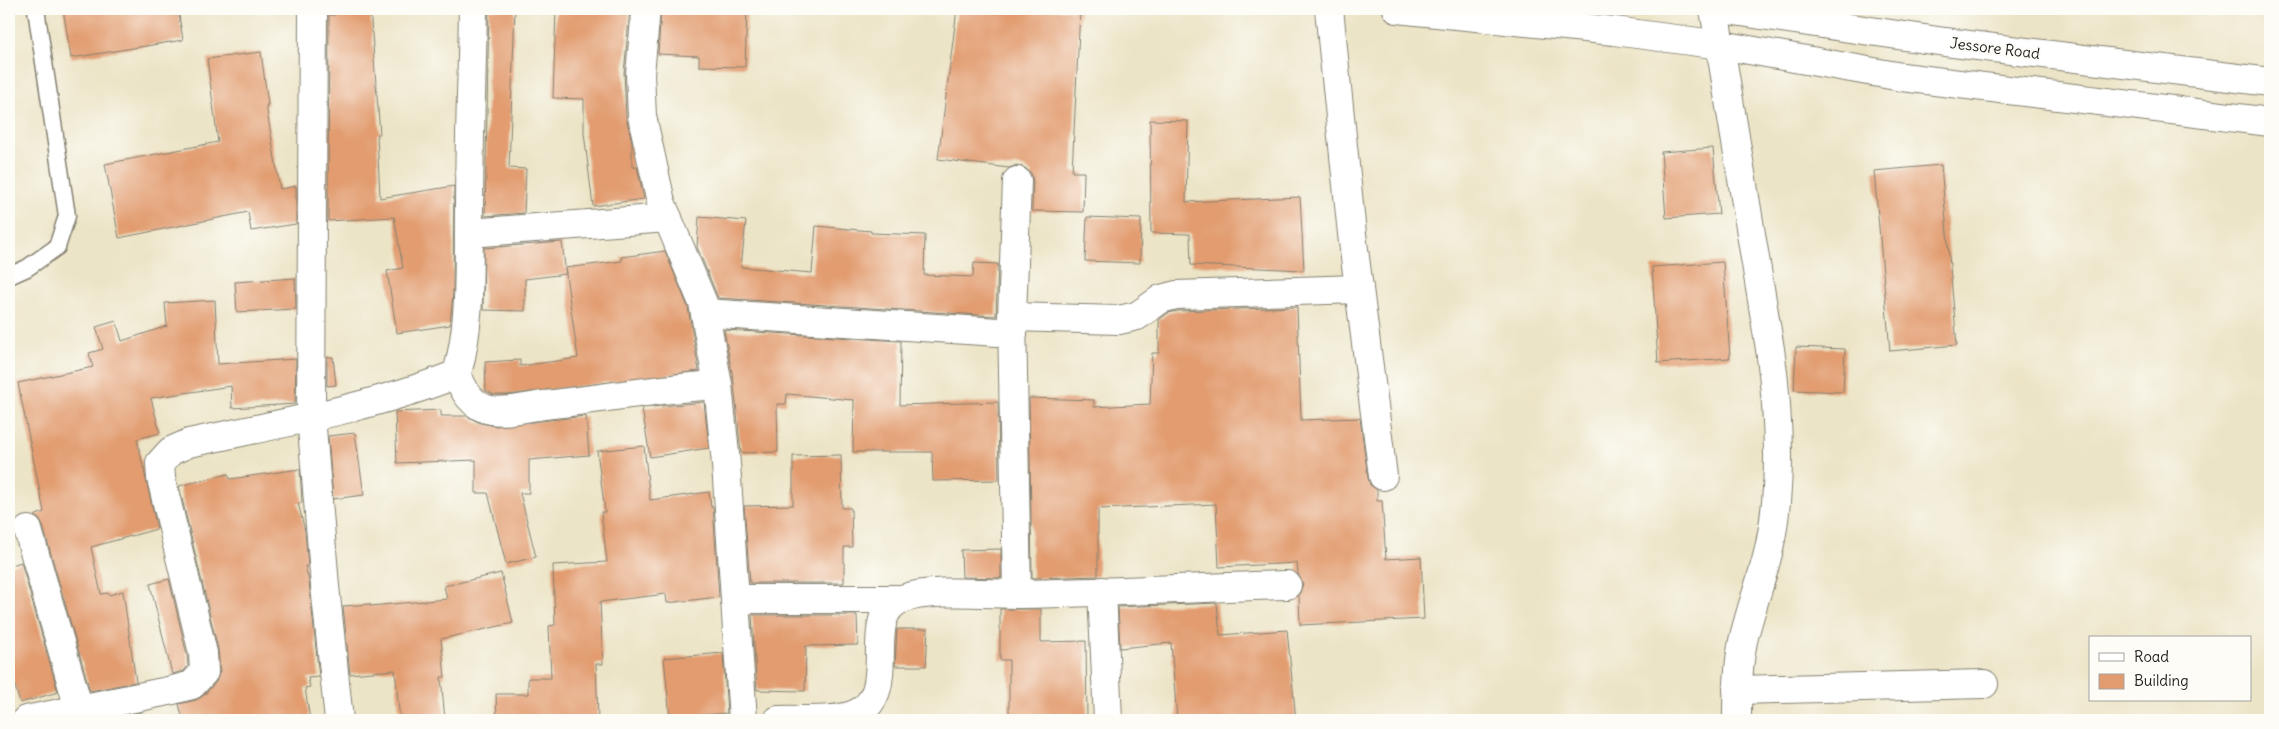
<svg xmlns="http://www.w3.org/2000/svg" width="2279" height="729" font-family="Delius,sans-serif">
	<rect width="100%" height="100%" fill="#fdfcf7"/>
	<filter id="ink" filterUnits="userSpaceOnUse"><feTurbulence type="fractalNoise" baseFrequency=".02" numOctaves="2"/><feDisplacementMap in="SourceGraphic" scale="10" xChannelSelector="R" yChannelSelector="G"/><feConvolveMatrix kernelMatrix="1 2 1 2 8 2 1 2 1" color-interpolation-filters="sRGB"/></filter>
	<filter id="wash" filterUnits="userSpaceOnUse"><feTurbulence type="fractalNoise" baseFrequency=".0096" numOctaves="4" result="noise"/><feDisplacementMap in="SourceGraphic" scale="20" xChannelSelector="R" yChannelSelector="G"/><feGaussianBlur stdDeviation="1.12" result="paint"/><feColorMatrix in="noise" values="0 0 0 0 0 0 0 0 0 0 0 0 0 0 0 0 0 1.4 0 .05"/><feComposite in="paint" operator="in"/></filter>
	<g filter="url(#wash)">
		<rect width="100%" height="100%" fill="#ece4c6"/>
		<g id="blocks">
			<g fill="#e29c70">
				<path d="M 63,9 L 178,9 L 183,40 L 71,58 Z"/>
				<path d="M 336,9 L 370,9 L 380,134 L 377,134 L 380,198 L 454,186 L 453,293 L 450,325 L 397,333 L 387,271 L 403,268 L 394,217 L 328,221 L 329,15 L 335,15 Z"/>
				<path d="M 489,9 L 515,9 L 509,168 L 526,169 L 524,213 L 485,216 Z"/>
				<path d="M 556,9 L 630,9 L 624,73 L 626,117 L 632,142 L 632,167 L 637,167 L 644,199 L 593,206 L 584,133 L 584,99 L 553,98 Z"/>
				<path d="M 661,9 L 747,9 L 745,67 L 699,66 L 699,56 L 658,54 Z"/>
				<path d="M 957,9 L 1080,10 L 1072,172 L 1084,172 L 1083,212 L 1032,211 L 1033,181 L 1031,173 L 1025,168 L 1017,165 L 1009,168 L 938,159 Z"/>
				<path d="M 261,52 L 268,105 L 266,105 L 280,189 L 296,186 L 296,224 L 251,231 L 248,212 L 119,238 L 105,164 L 218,142 L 207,59 Z"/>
				<path d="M 1150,120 L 1188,121 L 1186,202 L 1300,197 L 1304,270 L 1191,265 L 1190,234 L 1151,233 Z"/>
				<path d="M 1713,148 L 1719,214 L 1666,218 L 1661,152 Z"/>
				<path d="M 1941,165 L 1957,345 L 1890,351 L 1874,171 Z"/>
				<path d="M 699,217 L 746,221 L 741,267 L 812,273 L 816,226 L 871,231 L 871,233 L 925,235 L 924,275 L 973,277 L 974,263 L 998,264 L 996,316 L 718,298 L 697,247 Z"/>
				<path d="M 1087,217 L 1141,219 L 1140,263 L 1085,261 Z"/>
				<path d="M 562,242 L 566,274 L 525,279 L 525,311 L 483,310 L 484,248 Z"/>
				<path d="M 665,251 L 688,307 L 699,371 L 508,395 L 494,395 L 486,391 L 485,362 L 520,360 L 520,366 L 578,358 L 565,268 L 622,261 L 621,257 Z"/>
				<path d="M 1723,262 L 1730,358 L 1658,363 L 1652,267 Z"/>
				<path d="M 295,278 L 296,309 L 237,312 L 235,282 Z"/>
				<path d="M 215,300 L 218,364 L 296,359 L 295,404 L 232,408 L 231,386 L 151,398 L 160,433 L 137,439 L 157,529 L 91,547 L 101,594 L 108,593 L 109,595 L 123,591 L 136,682 L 90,691 L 43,526 L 39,519 L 34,516 L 44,512 L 18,383 L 93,367 L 89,353 L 103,349 L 96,327 L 116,321 L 122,341 L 167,326 L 165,303 Z"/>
				<path d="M 1297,307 L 1301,420 L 1360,418 L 1368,478 L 1370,485 L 1377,490 L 1377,501 L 1382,501 L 1386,559 L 1421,557 L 1424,619 L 1300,625 L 1299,595 L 1303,584 L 1298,574 L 1297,563 L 1219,567 L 1216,504 L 1098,509 L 1098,576 L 1032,578 L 1029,398 L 1094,400 L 1094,407 L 1150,404 L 1152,353 L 1159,353 L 1159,320 L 1168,313 L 1178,311 Z"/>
				<path d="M 724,330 L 901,341 L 900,405 L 998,402 L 999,480 L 933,481 L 932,452 L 853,452 L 854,400 L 787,394 L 786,404 L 777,404 L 778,452 L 741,453 L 734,383 Z"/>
				<path d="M 1796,347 L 1845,349 L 1843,392 L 1794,390 Z"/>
				<path d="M 327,357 L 333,357 L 336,385 L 327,386 Z"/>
				<path d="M 704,402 L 709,448 L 650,457 L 642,408 Z"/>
				<path d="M 441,410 L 441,416 L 467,416 L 480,423 L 496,426 L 586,416 L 589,455 L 529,460 L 529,493 L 520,493 L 536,557 L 506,564 L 488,493 L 476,493 L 476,460 L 397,463 L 395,412 Z"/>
				<path d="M 355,433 L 364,495 L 333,499 L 328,436 Z"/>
				<path d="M 644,446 L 650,500 L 709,492 L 711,507 L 713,507 L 719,597 L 667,603 L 666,594 L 600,602 L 603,664 L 596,664 L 598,720 L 497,720 L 496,694 L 528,694 L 528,678 L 551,678 L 549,626 L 555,625 L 553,565 L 607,562 L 601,512 L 605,512 L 597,451 Z"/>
				<path d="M 841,455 L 842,508 L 851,508 L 852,547 L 844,547 L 844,583 L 750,583 L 744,506 L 793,505 L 793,456 Z"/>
				<path d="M 300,469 L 302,503 L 298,503 L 305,531 L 308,566 L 305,566 L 309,581 L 319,677 L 308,678 L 310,687 L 305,688 L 310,720 L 183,720 L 179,704 L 196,700 L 203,696 L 216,682 L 220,671 L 218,649 L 179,486 L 228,474 L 230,479 Z"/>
				<path d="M 1001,549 L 1001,578 L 962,577 L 961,550 Z"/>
				<path d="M 21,562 L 58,692 L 20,703 L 9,666 L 9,566 Z"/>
				<path d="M 501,573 L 513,623 L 441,639 L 445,677 L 441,677 L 445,720 L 400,720 L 395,670 L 350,674 L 343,606 L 370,604 L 370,606 L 447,599 L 444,586 Z"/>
				<path d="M 169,579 L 187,655 L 188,666 L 184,671 L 172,674 L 150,584 Z"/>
				<path d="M 1217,603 L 1220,635 L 1287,630 L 1296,720 L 1177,720 L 1171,643 L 1120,648 L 1118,607 Z"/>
				<path d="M 1000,609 L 1041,609 L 1041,642 L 1086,641 L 1087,720 L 1009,720 L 1009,660 L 1000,660 Z"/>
				<path d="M 752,615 L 857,615 L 858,645 L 806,646 L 805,691 L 757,690 Z"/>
				<path d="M 897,629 L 928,629 L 926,666 L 895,666 Z"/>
				<path d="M 723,653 L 727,713 L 670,718 L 664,658 Z"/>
				<path d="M 141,712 L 142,720 L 103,720 Z"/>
			</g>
		</g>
	</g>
	<g filter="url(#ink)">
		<use href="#blocks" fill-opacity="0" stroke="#848071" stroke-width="1"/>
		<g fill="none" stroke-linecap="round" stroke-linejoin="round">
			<defs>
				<path id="lane" d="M 9,276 L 27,268 L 57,247 L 67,216 L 36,9"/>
				<g id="street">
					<path d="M 313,9 L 311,416 L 325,586 L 339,720"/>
					<path d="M 646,9 L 640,74 L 642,116 L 661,202 L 703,303 L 718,385 L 726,464 L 743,720"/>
					<path d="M 1329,9 L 1352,234 L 1383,476"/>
					<path d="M 1714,9 L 1770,349 C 1779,414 1783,484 1769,549 C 1762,580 1750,610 1743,641 C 1738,666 1737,694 1737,720"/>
					<path d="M 469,233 L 668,218"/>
					<path d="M 705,313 L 1013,333"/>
					<path d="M 1012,317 L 1119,320 L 1137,316 L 1161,299 L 1176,295 L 1359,289"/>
					<path d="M 457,374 C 463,390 472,407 491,410 C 505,413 529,407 544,405 C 602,399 659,388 718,385"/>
					<path d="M 28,530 L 79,709"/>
					<path d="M 1102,591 L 1108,720"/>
					<path d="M 1017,594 L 1012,317 L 1017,181"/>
					<path d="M 735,599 L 902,599"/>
					<path d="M 1737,690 L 1984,684"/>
					<path d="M 26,720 L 173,690 L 192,685 L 204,672 L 203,653 L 161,478 L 160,463 L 171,451 L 189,443 C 278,424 372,408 457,374 C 472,320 468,267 469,211 C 469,144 472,76 473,9"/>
					<path d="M 778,720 C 800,719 837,723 857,713 C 902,691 858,616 902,599 C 931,588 986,594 1019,594 C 1108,592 1198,588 1287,585"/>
				</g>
				<g id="highway">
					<path d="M 1397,9 L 1614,31 L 1721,45 L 1902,77 L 2270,122"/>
					<path d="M 1721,9 L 1945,42 L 2270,82"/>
				</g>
			</defs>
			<use href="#lane" stroke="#848071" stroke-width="19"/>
			<use href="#street" stroke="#848071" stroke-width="30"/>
			<use href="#highway" stroke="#848071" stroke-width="30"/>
			<use href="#lane" stroke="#fff" stroke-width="16"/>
			<use href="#street" stroke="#fff" stroke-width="28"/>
			<use href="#highway" stroke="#fff" stroke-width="28"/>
		</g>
	</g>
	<g text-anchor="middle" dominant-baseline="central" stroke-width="4.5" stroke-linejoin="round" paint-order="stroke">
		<g font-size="15" fill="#1c1c1c" stroke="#fdfcf7">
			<text transform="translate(1995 48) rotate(7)">Jessore Road</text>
		</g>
	</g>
	<rect width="2279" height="729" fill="none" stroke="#fdfcf7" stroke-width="30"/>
	<rect x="2089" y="636" width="162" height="65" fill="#fdfcf7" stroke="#a3a29f"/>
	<rect x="2099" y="653" width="25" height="8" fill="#ffffff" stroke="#a3a29f"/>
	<text x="2134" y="662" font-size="15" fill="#1c1c1c">Road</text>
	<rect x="2099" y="674" width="25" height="15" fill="#e29c70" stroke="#a3a29f"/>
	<text x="2134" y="686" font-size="15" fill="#1c1c1c">Building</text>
</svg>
